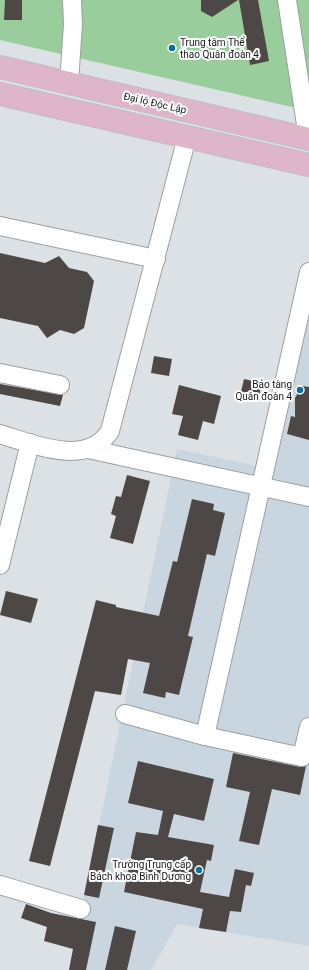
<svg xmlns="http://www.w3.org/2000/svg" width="309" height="970" font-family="Roboto,sans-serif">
	<rect width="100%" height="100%" fill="#dce1e5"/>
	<path fill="#cad6df" d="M 309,310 L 309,946 L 177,924 L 151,970 L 69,970 L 177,449 L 272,469 Z"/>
	<path fill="#99cd9b" d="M 0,0 L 309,0 L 309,111 L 0,40 Z"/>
	<g fill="#4d4845">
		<path d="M 5,0 L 22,0 L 22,20 L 4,20 Z"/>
		<path d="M 201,0 L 238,0 L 212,17 L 201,11 Z"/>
		<path d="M 239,0 L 258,0 L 269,61 L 250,65 Z"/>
		<path d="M 0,253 L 45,263 L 59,256 L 69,268 L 87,272 L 94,281 L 84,328 L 74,334 L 60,330 L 47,338 L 38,326 L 0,318 Z"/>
		<path d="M 154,356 L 172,359 L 169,376 L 151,373 Z"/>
		<path d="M 244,379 L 262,383 L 258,400 L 240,396 Z"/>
		<path d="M 0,384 L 63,395 L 60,406 L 0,394 Z"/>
		<path d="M 179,385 L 221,396 L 214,424 L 203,421 L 198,440 L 178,435 L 183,416 L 172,414 Z"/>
		<path d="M 302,386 L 309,387 L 309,440 L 287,434 L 291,416 L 295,417 L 295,398 Z"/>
		<path d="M 127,475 L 150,481 L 133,544 L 110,538 L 116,516 L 111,514 L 116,496 L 121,497 Z"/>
		<path d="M 192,499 L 214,504 L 213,510 L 225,513 L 215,556 L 207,554 L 188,636 L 193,637 L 179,695 L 166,692 L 165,698 L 143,693 L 150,663 L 128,659 L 121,695 L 95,691 L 50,866 L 29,861 L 96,600 L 116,605 L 116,607 L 159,616 L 173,561 L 177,562 Z"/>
		<path d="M 6,591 L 38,599 L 31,623 L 0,615 Z"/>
		<path d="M 233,753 L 300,767 L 306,766 L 300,795 L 272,789 L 259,845 L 239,841 L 250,792 L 226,787 Z"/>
		<path d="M 138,761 L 214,779 L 204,821 L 174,814 L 168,837 L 214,845 L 211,861 L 207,860 L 200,892 L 229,897 L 235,869 L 254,873 L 251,886 L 246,885 L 241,912 L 230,911 L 226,932 L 199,928 L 203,909 L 124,892 L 136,832 L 158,835 L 163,811 L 128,803 Z"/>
		<path d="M 98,825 L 114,828 L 99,898 L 84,895 Z"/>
		<path d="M 26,904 L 51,913 L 96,922 L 86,970 L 69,970 L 73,949 L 44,941 L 47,927 L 21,918 Z"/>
		<path d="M 115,926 L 136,931 L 127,970 L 105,970 Z"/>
	</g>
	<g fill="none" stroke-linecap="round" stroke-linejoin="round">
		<defs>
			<g id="minor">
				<path d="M 287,0 L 308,138"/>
				<path d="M 69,83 L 73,24 L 72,0"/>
				<path d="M 0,226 L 156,259"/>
				<path d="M 0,373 L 60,385"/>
				<path d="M 0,434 C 33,444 87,468 110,431 L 187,137"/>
				<path d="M 88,449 L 309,497"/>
				<path d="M 0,565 L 30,443"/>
				<path d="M 125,714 L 205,736 L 302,757 L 309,727"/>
				<path d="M 205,736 L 309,272"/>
				<path d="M 0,885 L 81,909"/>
			</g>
			<g id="major">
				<path d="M 0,67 L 309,139"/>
				<path d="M 0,94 L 309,165"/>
			</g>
		</defs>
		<use href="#minor" stroke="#9ba0a4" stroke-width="20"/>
		<use href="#major" stroke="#bebfbf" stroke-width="24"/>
		<use href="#minor" stroke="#fff" stroke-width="18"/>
		<use href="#major" stroke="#dfb5ca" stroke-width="22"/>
	</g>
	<g fill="#0d719e" stroke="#fff" stroke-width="1.5">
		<circle cx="172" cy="48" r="4"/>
		<circle cx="300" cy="390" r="4"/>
		<circle cx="199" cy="870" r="4"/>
	</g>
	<g text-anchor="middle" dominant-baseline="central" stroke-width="4" stroke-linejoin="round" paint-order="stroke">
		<g font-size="10" fill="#18191b" stroke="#fff" text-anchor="end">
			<text x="180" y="42" text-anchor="start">Trung tâm Thể<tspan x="180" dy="12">thao Quân đoàn 4</tspan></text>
			<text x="292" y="384">Bảo tàng<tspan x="292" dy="12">Quân đoàn 4</tspan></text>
			<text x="191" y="864">Trường Trung cấp<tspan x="191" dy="12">Bách khoa Bình Dương</tspan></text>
		</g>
		<g font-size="10" fill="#18191b" stroke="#fff">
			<text transform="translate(155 103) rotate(13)">Đại lộ Độc Lập</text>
		</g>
	</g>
</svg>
